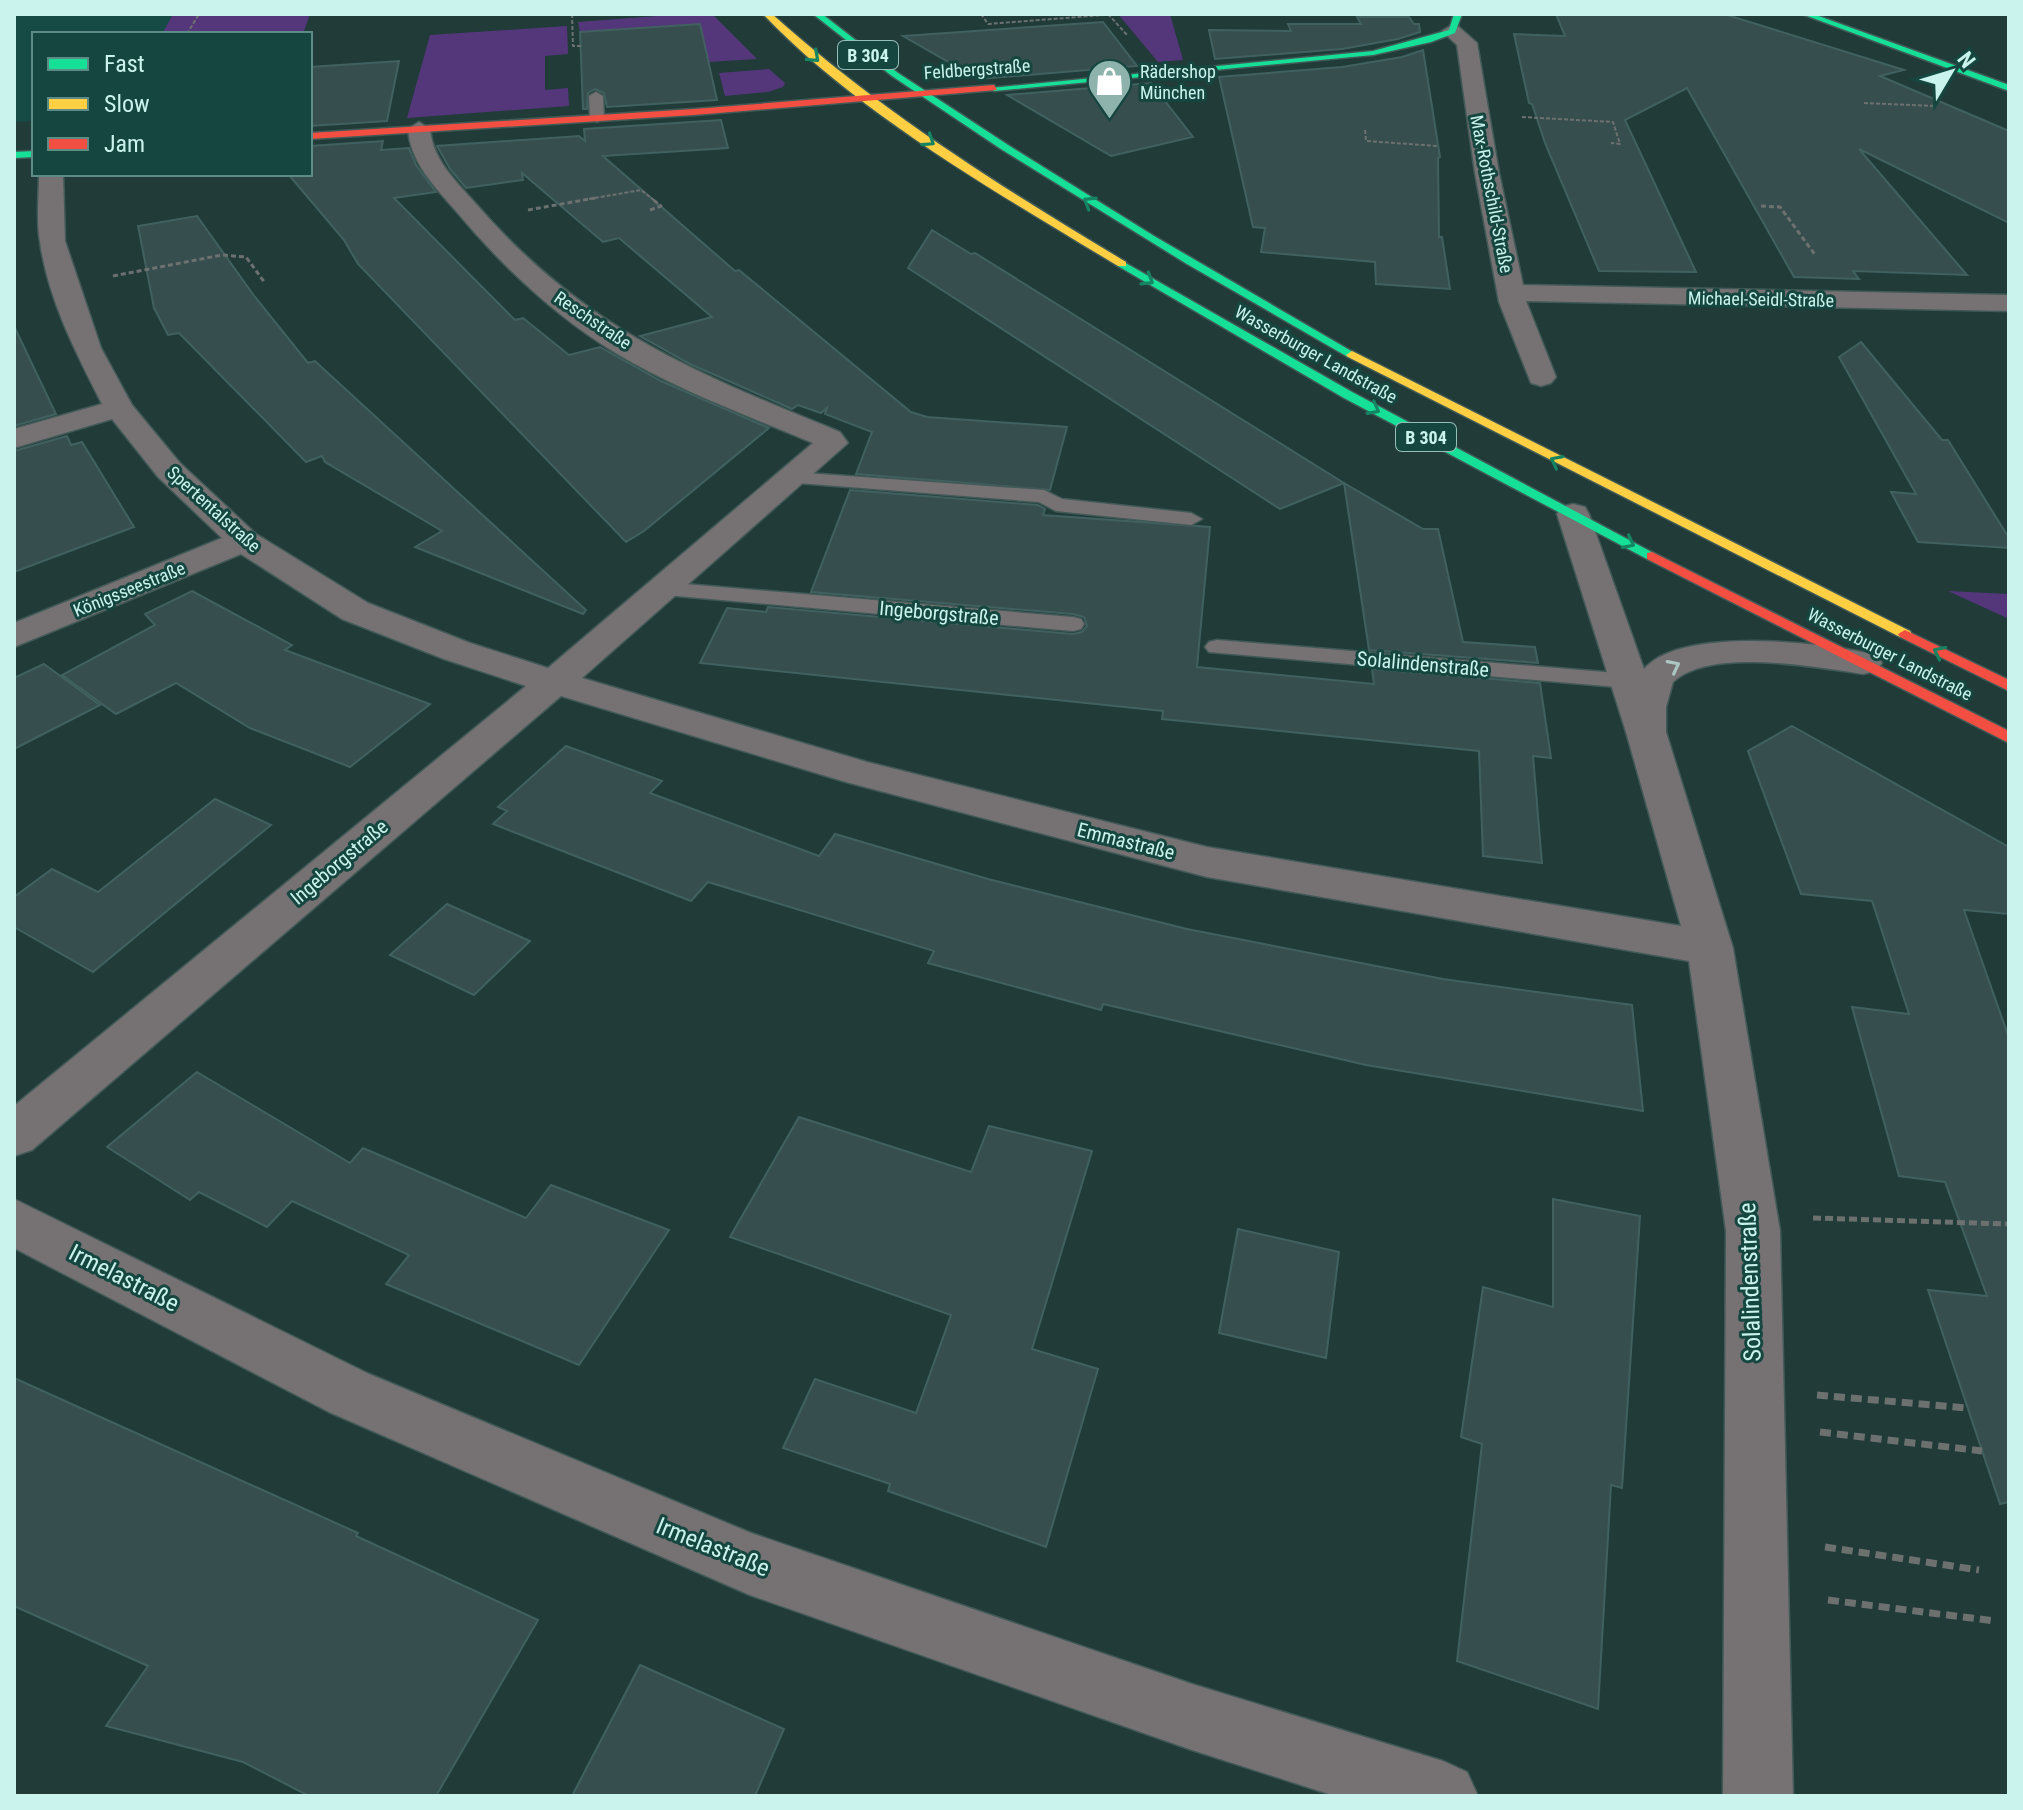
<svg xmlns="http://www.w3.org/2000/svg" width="2023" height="1810" font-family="'Roboto Condensed',sans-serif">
	<rect width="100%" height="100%" fill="#203b38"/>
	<path fill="#164b45" d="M 14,14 L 173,14 L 162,34 L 34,34 L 34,121 L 14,122 Z"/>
	<g fill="#54377b">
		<path d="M 173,14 L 310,14 L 303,34 L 162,34 Z"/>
		<path d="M 684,14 L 712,14 L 757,59 L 708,62 L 700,24 L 580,32 L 578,22 Z"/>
		<path d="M 1118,14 L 1170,14 L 1183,60 L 1158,62 Z"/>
		<path d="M 567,26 L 568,54 L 545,56 L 545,90 L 568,88 L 569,106 L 407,118 L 430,35 Z"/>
		<path d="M 769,69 L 785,83 L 783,87 L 768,92 L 725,96 L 719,73 Z"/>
		<path d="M 1948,591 L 2009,594 L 2009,619 Z"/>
	</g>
	<g fill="#374e4e" stroke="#416161" stroke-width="2">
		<path d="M 1556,14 L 1724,14 L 1904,70 L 1880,76 L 2009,131 L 2009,223 L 1859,149 L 1967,275 L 1853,271 L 1859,279 L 1794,277 L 1687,88 L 1625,120 L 1696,272 L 1599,271 L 1545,143 L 1532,104 L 1529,103 L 1514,34 L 1565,36 Z"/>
		<path d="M 1357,17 L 1409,17 L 1414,24 L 1419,24 L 1420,32 L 1398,39 L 1342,49 L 1215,59 L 1209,30 L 1291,31 L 1288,24 L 1361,24 Z"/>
		<path d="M 1103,22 L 1137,66 L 978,79 L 903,36 Z"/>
		<path d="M 700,24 L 717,100 L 607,107 L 604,93 L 595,89 L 588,93 L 587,109 L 583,109 L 580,32 Z"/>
		<path d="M 1423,50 L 1440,157 L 1438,158 L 1439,237 L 1442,237 L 1450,289 L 1376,284 L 1375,262 L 1261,252 L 1265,228 L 1253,227 L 1219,77 L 1342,67 L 1402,57 Z"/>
		<path d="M 399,61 L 387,121 L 310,126 L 310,67 Z"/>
		<path d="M 1151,83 L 1193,137 L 1111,156 L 1007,95 Z"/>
		<path d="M 721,120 L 728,148 L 603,156 L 735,271 L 739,270 L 911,412 L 927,417 L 1067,427 L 1050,490 L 856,474 L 872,432 L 825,414 L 827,408 L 821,413 L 798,405 L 792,409 L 690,364 L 640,336 L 712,317 L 619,238 L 603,242 L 522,173 L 523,180 L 466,188 L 450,169 L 437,146 L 579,136 L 585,141 L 584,129 Z"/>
		<path d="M 383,141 L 381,150 L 409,148 L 416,165 L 436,192 L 394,198 L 515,320 L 523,318 L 569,355 L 600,347 L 661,381 L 769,428 L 644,531 L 626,542 L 358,264 L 344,240 L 288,174 L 310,174 L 310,146 Z"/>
		<path d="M 197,216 L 255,297 L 308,363 L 315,361 L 586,610 L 583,614 L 415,547 L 442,531 L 325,462 L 322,456 L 306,462 L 179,333 L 168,335 L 154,308 L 138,226 Z"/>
		<path d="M 932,230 L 971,254 L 975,253 L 1344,483 L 1423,529 L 1438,529 L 1463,642 L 1535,647 L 1538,663 L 1369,650 L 1344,483 L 1280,509 L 908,268 Z"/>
		<path d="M 14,326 L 56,414 L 14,426 Z"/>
		<path d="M 1861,342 L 1942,440 L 1948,440 L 2009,538 L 2009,548 L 1918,542 L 1891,492 L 1916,494 L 1839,357 Z"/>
		<path d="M 67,436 L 71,445 L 82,442 L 134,527 L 14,572 L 14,451 Z"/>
		<path d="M 850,490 L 1038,505 L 1045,509 L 1043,515 L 1210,527 L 1197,667 L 1374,684 L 1372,669 L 1540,683 L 1551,758 L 1533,756 L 1542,863 L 1483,856 L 1479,751 L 1162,719 L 1163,711 L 700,663 L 727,608 L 766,612 L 768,607 L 1073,634 L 1082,632 L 1087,626 L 1084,617 L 1073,614 L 811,592 Z"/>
		<path d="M 192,591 L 292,645 L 285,650 L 430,704 L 350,767 L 250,728 L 176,683 L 116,714 L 62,675 L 155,625 L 145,614 Z"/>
		<path d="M 44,664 L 100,705 L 14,749 L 14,678 Z"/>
		<path d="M 1792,726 L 2009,847 L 2009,914 L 1964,910 L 2009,1038 L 2009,1502 L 2000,1504 L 1928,1290 L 1987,1296 L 1945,1182 L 1899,1176 L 1852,1007 L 1909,1014 L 1872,901 L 1801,894 L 1748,751 Z"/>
		<path d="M 566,746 L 662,781 L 650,793 L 819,856 L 835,834 L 988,879 L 1187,929 L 1443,979 L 1632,1005 L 1643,1111 L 1366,1065 L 1103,1004 L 1101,1010 L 928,963 L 934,951 L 708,882 L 691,901 L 493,824 L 507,811 L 498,807 Z"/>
		<path d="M 215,799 L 271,825 L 93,972 L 14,927 L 14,897 L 52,869 L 98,892 Z"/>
		<path d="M 447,904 L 530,941 L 474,995 L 390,955 Z"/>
		<path d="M 197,1072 L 350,1163 L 363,1148 L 526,1218 L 551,1185 L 669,1230 L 579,1365 L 386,1284 L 409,1255 L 292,1201 L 267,1227 L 199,1192 L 190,1200 L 107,1147 Z"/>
		<path d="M 799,1117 L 971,1172 L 989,1126 L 1092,1151 L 1032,1349 L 1098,1369 L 1046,1547 L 888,1491 L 890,1484 L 783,1448 L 815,1379 L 916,1413 L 951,1315 L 730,1237 Z"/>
		<path d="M 1553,1199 L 1640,1216 L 1622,1488 L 1611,1485 L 1598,1709 L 1457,1661 L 1482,1444 L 1461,1437 L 1483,1287 L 1553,1307 Z"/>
		<path d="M 1238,1229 L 1339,1252 L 1326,1358 L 1219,1333 Z"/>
		<path d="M 14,1378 L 358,1533 L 356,1536 L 538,1620 L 436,1796 L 309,1796 L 243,1762 L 106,1726 L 148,1666 L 14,1606 Z"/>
		<path d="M 640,1665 L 784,1729 L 755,1796 L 572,1796 Z"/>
	</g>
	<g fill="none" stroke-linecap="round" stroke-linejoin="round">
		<defs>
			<g id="lane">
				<path d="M 596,92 L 603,96 L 604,118 L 597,122 L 590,118 L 589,96 Z"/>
				<path d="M 792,472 L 1044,490 L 1062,499 L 1191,513 L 1202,519 L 1191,525 L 1056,511 L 1039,502 L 785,482 L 782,478 L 785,474 Z"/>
				<path d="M 662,582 L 1073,617 L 1081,619 L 1084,624 L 1081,629 L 1073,631 L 654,594 L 651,589 Z"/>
				<path d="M 1217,640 L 1629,674 L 1637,676 L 1641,681 L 1637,686 L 1629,688 L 1209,652 L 1205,647 L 1209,642 Z"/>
			</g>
			<g id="street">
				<path d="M 1452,25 L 1459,27 L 1477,43 L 1499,173 L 1523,285 L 2009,295 L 2009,311 L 1526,301 L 1556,377 L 1551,383 L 1541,386 L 1531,383 L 1499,302 L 1475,173 L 1457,45 L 1442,31 Z"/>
				<path d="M 419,122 L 430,129 C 433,161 457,182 477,205 C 586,330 692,371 840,432 L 848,443 L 582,678 L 867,762 L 1207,847 L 1681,926 L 1626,732 L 1557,514 L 1561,507 L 1573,504 L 1585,507 L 1589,514 L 1644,669 C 1681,626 1825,642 1876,655 L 1882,663 L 1876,671 L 1863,674 C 1816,667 1710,647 1673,682 L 1666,707 L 1666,732 L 1733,948 L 1780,1231 L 1793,1796 L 1723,1796 L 1726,1231 L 1689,961 L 1207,877 L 846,782 L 561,696 L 32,1150 L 14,1156 L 14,1106 L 526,686 L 444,659 L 342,619 L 241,554 L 14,647 L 14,623 L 222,538 L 158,477 L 112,419 L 14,448 L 14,429 L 102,404 C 76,353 48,299 40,242 C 36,220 39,196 39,174 L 63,174 L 65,241 L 101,348 L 132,405 L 180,463 L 256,534 L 368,603 L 470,643 L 548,668 L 813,443 C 746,415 677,390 614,352 C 554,315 501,265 456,211 C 435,187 410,162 408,129 Z"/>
				<path d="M 14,1199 L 369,1374 L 751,1533 L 1192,1684 L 1443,1761 L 1467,1772 L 1478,1796 L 1335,1796 L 1192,1750 L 750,1595 L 329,1412 L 14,1248 Z"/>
			</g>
			<g id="fast">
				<path d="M 813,14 L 822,14 L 898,73 L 1008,145 L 1154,236 L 1358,355 L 1348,357 L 1187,264 L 1001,149 L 892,76 Z"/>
				<path d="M 1454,14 L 1462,14 L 1455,33 L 1431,42 L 1373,55 L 994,91 L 990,88 L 1373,51 L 1449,30 Z"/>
				<path d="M 1802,14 L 1813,14 L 2009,85 L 2009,91 Z"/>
				<path d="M 34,151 L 34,157 L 14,158 L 14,152 Z"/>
				<path d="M 1122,261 L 1352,392 L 1659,556 L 1657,559 L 1647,559 L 1344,398 L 1118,266 L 1117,264 Z"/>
			</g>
			<g id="slow">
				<path d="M 763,14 L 772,14 C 880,111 1001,187 1126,262 L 1126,266 L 1118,266 C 1001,195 858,114 763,14 Z"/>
				<path d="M 1352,351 L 1910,631 L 1912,634 L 1910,637 L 1900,637 L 1348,357 L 1346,355 Z"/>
			</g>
			<g id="jam">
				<path d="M 994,85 L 997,90 L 694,115 L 310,139 L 310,133 L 694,109 Z"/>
				<path d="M 1652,552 L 2009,731 L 2009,743 L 1647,559 L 1647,553 Z"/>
				<path d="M 1905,630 L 2009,680 L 2009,691 L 1900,637 L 1898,634 Z"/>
			</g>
		</defs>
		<use href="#lane" stroke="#415a57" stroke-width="3"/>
		<use href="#street" stroke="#415a57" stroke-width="3"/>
		<use href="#fast" stroke="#415a57" stroke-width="3"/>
		<use href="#slow" stroke="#415a57" stroke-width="3"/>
		<use href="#jam" stroke="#415a57" stroke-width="3"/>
		<g stroke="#6c7170" stroke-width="2" stroke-dasharray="4 2" stroke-linecap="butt">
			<path d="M 572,14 L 573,46 L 581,46"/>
			<path d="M 981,14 L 988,24 L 1117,14"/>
			<path d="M 1108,14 L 1128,36"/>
			<path d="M 187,34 L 199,14"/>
			<path d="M 1864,103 L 1935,106"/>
			<path d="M 1522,117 L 1613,122 L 1620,144 L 1611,143"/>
			<path d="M 1365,130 L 1366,141 L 1438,146"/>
			<path d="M 583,200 L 641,190 L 654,200"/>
		</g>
		<g stroke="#6c7170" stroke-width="3" stroke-dasharray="5 3" stroke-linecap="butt">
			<path d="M 1761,206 L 1780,207 L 1816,256"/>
			<path d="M 528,210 L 595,198"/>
			<path d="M 650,210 L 661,206 L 651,198"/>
			<path d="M 113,276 L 222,255 L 246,257 L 265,283"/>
		</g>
		<path stroke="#6c7170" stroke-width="5" stroke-dasharray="8 4" stroke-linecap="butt" d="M 1813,1218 L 2009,1224"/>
		<g stroke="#6c7170" stroke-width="7" stroke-dasharray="11 6" stroke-linecap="butt">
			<path d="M 1817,1395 L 1967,1408"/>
			<path d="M 1820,1432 L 1982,1451"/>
			<path d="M 1825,1547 L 1979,1570"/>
			<path d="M 1828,1600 L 1995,1621"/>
		</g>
		<use href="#lane" fill="#767173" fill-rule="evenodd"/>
		<use href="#street" fill="#767173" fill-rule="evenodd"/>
		<use href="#fast" fill="#16e098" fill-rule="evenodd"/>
		<use href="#slow" fill="#ffcf43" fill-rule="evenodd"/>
		<use href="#jam" fill="#f24e42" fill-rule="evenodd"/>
	</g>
	<defs><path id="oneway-chevron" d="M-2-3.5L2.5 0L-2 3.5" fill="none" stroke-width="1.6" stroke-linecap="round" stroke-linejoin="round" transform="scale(2)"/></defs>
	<g stroke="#158463">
		<use href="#oneway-chevron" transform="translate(814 57) rotate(42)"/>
		<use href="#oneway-chevron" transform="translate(929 141) rotate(33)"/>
		<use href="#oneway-chevron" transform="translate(1089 202) rotate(-148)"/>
		<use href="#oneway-chevron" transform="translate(1148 280) rotate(31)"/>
		<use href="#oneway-chevron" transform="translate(1374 409) rotate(28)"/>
		<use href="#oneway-chevron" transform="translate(1556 461) rotate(-153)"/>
		<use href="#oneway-chevron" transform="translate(1629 543) rotate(27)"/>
		<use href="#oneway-chevron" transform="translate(1939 652) rotate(-154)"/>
	</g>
	<use stroke="#acc6c2" href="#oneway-chevron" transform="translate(1674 666) rotate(-27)"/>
	<defs>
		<symbol id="shop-pin" viewBox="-11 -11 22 30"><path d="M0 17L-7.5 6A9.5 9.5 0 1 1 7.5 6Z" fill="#8eb3ad" stroke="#154640"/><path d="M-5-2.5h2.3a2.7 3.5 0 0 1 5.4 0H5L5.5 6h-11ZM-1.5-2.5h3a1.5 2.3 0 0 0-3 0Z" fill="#fff"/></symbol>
	</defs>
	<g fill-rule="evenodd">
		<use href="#shop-pin" x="1084" y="56" width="51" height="69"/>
	</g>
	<g text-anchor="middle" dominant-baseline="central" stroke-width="6" stroke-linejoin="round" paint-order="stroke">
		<g fill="#154640" stroke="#93bfb8" stroke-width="2">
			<rect x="838" y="41" width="60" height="28" rx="6"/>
			<rect x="1396" y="423" width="60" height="28" rx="6"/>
		</g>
		<g font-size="18" font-weight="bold" fill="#c9f3ec">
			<text x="868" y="55">B 304</text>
			<text x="1426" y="437">B 304</text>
		</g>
		<g font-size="18" fill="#c9f3ec" stroke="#154640">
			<text transform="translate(977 69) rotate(-4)">Feldbergstraße</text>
			<text transform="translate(1492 194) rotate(79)">Max-Rothschild-Straße</text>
			<text transform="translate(1761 299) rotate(1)">Michael-Seidl-Straße</text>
			<text transform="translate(593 320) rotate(34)">Reschstraße</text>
			<text transform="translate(1316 354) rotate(29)">Wasserburger Landstraße</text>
			<text transform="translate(214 509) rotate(42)">Spertentalstraße</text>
			<text transform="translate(129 589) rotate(-22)">Königsseestraße</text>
			<text transform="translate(1890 654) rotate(27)">Wasserburger Landstraße</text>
		</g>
		<g font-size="18" fill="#c9f3ec" stroke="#154640" text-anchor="start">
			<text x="1140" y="71">Rädershop<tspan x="1140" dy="21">München</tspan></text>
		</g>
		<g font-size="20" fill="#c9f3ec" stroke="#154640">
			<text transform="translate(939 613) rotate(5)">Ingeborgstraße</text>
			<text transform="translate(1423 664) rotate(5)">Solalindenstraße</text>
			<text transform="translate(1126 841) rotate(14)">Emmastraße</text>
			<text transform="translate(339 862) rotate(-40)">Ingeborgstraße</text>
		</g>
		<g font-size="24" fill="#c9f3ec" stroke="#154640">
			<text transform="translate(124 1278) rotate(27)">Irmelastraße</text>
			<text transform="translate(1750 1282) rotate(-92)">Solalindenstraße</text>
			<text transform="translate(713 1547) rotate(22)">Irmelastraße</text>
		</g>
	</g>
	<rect width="2023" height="1810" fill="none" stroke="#c9f3ec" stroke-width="32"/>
	<rect x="32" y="32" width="280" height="144" fill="#154640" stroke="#5d8b85" stroke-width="2"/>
	<rect x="48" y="58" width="40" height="12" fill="#16e098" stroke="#5d8b85" stroke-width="2"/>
	<text x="104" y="72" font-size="24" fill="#c9f3ec">Fast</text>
	<rect x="48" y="98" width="40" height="12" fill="#ffcf43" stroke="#5d8b85" stroke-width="2"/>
	<text x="104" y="112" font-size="24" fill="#c9f3ec">Slow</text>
	<rect x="48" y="138" width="40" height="12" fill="#f24e42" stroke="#5d8b85" stroke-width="2"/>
	<text x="104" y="152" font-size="24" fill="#c9f3ec">Jam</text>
	<g transform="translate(1951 72) rotate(52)" stroke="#154640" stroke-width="6" paint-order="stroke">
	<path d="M0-6L14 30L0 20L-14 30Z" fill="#c9f3ec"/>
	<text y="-12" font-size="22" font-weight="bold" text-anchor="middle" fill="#c9f3ec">N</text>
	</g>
</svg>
